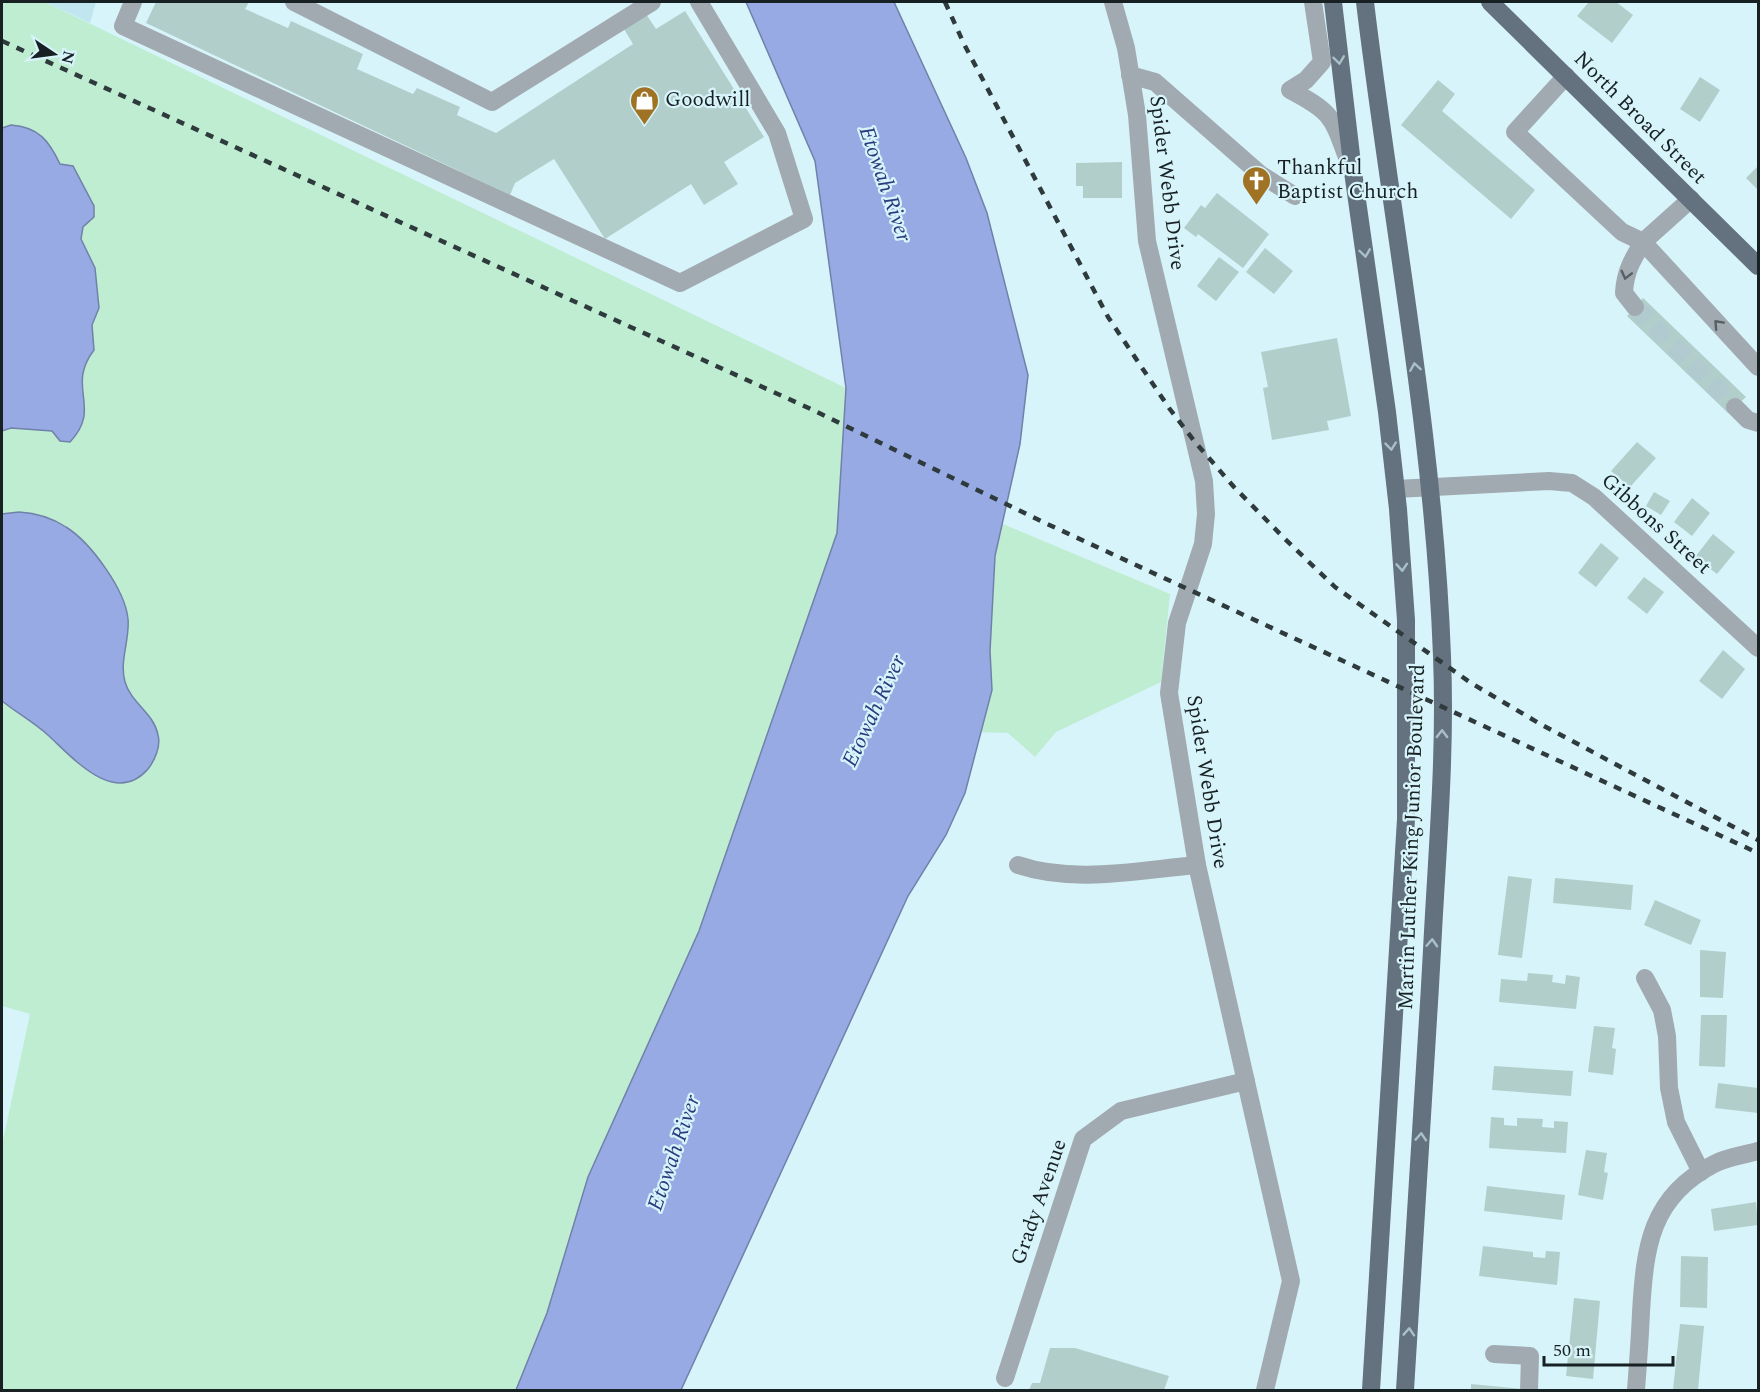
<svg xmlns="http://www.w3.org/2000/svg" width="1760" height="1392" font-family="Spectral,serif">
	<rect width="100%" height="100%" fill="#d8f4fb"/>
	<path fill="#c2e6f0" d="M 45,2 L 96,2 L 90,23 Z"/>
	<g fill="#beedd2">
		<path d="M 2,2 L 45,2 L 846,388 L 837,533 L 699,931 L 588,1177 L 547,1313 L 516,1390 L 2,1390 L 2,1145 L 30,1014 L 2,1006 Z"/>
		<path d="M 998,522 L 1170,594 L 1161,682 L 1056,732 L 1035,757 L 1008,733 L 972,732 Z"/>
	</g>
	<g fill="#97aae3" stroke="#7181a9" stroke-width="1.5">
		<path d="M 746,2 L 894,2 L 966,158 L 987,213 L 1028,375 L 1020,444 L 995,556 L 990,651 L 992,690 L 965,793 L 946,835 L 908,896 L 681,1390 L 516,1390 L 547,1313 L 588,1177 L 699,931 L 837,533 L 846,388 L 815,161 Z"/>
		<path d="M 11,125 C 39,127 49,141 60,164 L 73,166 L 94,206 L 94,217 L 83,227 L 81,239 L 95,268 L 99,308 L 92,325 L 94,350 C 65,388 103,407 70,442 L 60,441 L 52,431 L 11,428 L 2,431 L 2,128 Z"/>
		<path d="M 19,512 C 35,513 51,517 66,527 C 90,542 125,589 128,619 C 130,640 119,661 125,682 C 131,703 154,713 158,735 C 161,746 155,760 148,769 C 115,807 73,758 49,736 C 35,723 17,713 2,701 L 2,514 Z"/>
	</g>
	<g fill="#b2cecb">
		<path d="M 156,2 L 249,2 L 245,9 L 288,28 L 291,21 L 363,54 L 357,69 L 413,94 L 417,88 L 460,107 L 457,115 L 496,133 L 633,44 L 624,29 L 646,14 L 656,29 L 685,11 L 764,137 L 724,162 L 738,184 L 704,205 L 691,184 L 605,239 L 554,159 L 515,183 L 510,195 L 146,23 Z"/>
		<path d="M 1589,2 L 1616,2 L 1633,15 L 1612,43 L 1577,16 Z"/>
		<path d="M 1700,77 L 1720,90 L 1700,122 L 1680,109 Z"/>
		<path d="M 1438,80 L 1455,94 L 1442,111 L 1535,190 L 1511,219 L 1401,125 Z"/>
		<path d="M 1122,162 L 1122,198 L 1083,198 L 1083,186 L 1076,186 L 1076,163 Z"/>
		<path d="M 1757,167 L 1758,169 L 1758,190 L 1746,178 Z"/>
		<path d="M 1217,193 L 1269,234 L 1243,268 L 1198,234 L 1196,237 L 1184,228 L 1201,205 L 1205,208 Z"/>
		<path d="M 1265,248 L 1293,271 L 1274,294 L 1246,272 Z"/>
		<path d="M 1219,257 L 1239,272 L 1216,301 L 1197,286 Z"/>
		<path d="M 1643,298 L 1746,397 L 1728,413 L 1627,316 Z"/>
		<path d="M 1337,338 L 1351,416 L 1327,421 L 1329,430 L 1272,440 L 1263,388 L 1268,387 L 1261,352 Z"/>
		<path d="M 1637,442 L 1656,458 L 1630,487 L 1611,471 Z"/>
		<path d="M 1654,492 L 1670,501 L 1661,515 L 1646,506 Z"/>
		<path d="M 1692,498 L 1710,513 L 1692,536 L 1674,522 Z"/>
		<path d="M 1713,534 L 1735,552 L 1717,574 L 1695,557 Z"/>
		<path d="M 1601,543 L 1619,558 L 1596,587 L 1578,573 Z"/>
		<path d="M 1644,577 L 1664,592 L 1647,614 L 1627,598 Z"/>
		<path d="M 1723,650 L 1745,669 L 1722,699 L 1699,681 Z"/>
		<path d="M 1508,876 L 1532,879 L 1522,958 L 1498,955 Z"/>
		<path d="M 1555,878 L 1633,885 L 1631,910 L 1553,903 Z"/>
		<path d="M 1655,900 L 1701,920 L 1691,945 L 1644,925 Z"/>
		<path d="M 1700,950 L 1726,952 L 1723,998 L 1700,997 Z"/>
		<path d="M 1528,973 L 1553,975 L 1552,982 L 1565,984 L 1566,975 L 1580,977 L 1576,1009 L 1499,1002 L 1501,979 L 1527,981 Z"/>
		<path d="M 1701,1015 L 1727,1015 L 1725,1067 L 1699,1066 Z"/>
		<path d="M 1594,1026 L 1615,1028 L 1612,1048 L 1616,1049 L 1613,1075 L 1588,1072 Z"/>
		<path d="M 1494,1066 L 1573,1071 L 1571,1096 L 1492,1090 Z"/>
		<path d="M 1718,1083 L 1758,1088 L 1758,1113 L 1715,1108 Z"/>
		<path d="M 1491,1117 L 1504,1118 L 1504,1125 L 1517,1126 L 1517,1118 L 1543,1119 L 1542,1127 L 1554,1128 L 1554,1121 L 1568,1122 L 1566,1153 L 1489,1148 Z"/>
		<path d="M 1586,1150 L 1607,1153 L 1604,1172 L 1608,1173 L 1603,1200 L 1578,1195 Z"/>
		<path d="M 1487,1186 L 1565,1195 L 1562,1220 L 1484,1211 Z"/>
		<path d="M 1756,1202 L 1758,1225 L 1714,1231 L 1711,1209 Z"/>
		<path d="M 1483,1246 L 1533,1252 L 1533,1257 L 1545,1258 L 1546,1251 L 1560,1252 L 1557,1285 L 1479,1276 Z"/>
		<path d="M 1681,1256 L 1708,1257 L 1707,1308 L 1680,1307 Z"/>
		<path d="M 1574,1298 L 1600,1301 L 1593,1379 L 1566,1376 Z"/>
		<path d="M 1680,1324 L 1704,1326 L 1698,1390 L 1673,1390 Z"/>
		<path d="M 1050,1348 L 1075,1348 L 1169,1376 L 1164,1390 L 1029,1390 L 1032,1383 L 1040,1383 Z"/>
		<path d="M 1471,1384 L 1523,1389 L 1523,1390 L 1471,1390 Z"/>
	</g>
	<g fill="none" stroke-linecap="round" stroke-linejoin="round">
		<path stroke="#b1cad0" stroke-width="18" stroke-dasharray="18 9" stroke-linecap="butt" d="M 1635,307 L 1735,407"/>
		<g stroke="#a2aab1" stroke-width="18">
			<path d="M 133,2 L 123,26 L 680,283 L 804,219 L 777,133 L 699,2"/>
			<path d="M 294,2 L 492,102 L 652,2"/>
			<path d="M 1113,2 L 1126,48 L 1137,115 L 1147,241 L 1204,481 L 1206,514 L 1203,544 L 1177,623 L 1169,693 L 1197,865 L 1291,1281 L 1265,1390"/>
			<path d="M 1313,2 L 1322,62 L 1306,80 L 1290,90 C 1334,113 1332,117 1349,163"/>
			<path d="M 1130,75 L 1155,82 L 1260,174 L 1295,196"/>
			<path d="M 1566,76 L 1515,132 L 1622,232 L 1643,242 L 1691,199"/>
			<path d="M 1635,307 L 1624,293 C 1625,272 1632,260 1643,242 L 1758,367"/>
			<path d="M 1735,407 L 1748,420 L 1758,423"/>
			<path d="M 1396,489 L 1549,481 L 1572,483 L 1594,497 L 1758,648"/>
			<path d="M 1018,865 C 1074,884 1139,870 1197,865"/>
			<path d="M 1645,978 L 1662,1010 L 1667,1036 L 1669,1088 L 1676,1122 L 1701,1172"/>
			<path d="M 1494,1354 L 1530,1356 L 1529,1390"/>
			<path d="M 1005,1378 L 1083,1139 L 1121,1111 L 1246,1081"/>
			<path d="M 1636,1390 C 1638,1364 1640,1338 1641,1312 C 1645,1247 1650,1197 1714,1164 C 1727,1157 1744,1155 1758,1151"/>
		</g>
		<g stroke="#63727e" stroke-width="18">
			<path d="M 1333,2 L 1353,172 L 1387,412 L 1398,509 L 1406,620 L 1406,819 L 1371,1390"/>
			<path d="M 1365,2 C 1391,219 1434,436 1442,656 C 1446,754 1437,852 1432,950 C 1424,1097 1414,1244 1405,1390"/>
			<path d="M 1490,2 L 1758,266"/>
		</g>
		<g stroke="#2e3a3c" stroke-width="4.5" stroke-dasharray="8 8" stroke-linecap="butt">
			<path d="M 945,2 L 964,44 L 1108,317 L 1169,408 L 1195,442 L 1234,487 L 1285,539 L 1335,587 L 1471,683 L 1542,725 L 1758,840"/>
			<path d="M 2,41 L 813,410 L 1043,522 L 1758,853"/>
		</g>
	</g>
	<defs><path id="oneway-chevron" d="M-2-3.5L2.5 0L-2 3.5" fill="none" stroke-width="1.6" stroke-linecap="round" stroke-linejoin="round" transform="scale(1.5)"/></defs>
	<g stroke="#a9c0c9">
		<use href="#oneway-chevron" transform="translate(1339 60) rotate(83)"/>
		<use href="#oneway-chevron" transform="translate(1365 253) rotate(82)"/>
		<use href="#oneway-chevron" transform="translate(1415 367) rotate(-99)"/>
		<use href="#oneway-chevron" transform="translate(1391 446) rotate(84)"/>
		<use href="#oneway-chevron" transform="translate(1402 567) rotate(86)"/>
		<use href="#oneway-chevron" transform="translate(1442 734) rotate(-89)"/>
		<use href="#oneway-chevron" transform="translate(1432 943) rotate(-87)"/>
		<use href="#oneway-chevron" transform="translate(1421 1137) rotate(-86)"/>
		<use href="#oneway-chevron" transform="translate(1409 1332) rotate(-86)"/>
	</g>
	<g stroke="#565f63">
		<use href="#oneway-chevron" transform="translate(1626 275) rotate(104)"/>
		<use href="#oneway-chevron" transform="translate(1718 324) rotate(-133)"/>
	</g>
	<defs>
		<symbol id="shop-pin" viewBox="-11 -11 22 30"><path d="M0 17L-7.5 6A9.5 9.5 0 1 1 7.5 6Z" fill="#9f7323" stroke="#d8f4fb"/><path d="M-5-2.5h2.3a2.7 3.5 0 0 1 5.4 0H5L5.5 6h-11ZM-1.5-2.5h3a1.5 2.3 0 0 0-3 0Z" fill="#fff"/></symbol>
		<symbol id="church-pin" viewBox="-11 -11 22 30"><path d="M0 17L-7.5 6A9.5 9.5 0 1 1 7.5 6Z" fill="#9f7323" stroke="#d8f4fb"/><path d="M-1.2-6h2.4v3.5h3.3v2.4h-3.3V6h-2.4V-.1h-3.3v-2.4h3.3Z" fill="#fff"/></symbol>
	</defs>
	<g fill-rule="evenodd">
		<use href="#shop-pin" x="628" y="84" width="33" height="45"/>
		<use href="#church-pin" x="1240" y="164" width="33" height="45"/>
	</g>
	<g text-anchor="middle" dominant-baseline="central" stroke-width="4.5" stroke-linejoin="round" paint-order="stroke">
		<g font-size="21" fill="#172123" stroke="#d8f4fb" text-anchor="start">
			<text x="665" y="100">Goodwill</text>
			<text x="1277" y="168">Thankful<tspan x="1277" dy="24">Baptist Church</tspan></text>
		</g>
		<g font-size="21" fill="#172123" stroke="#d8f4fb">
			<text transform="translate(1640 118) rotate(45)">North Broad Street</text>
			<text transform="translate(1167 183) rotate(83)">Spider Webb Drive</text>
			<text transform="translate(1656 524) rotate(42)">Gibbons Street</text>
			<text transform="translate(1207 782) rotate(81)">Spider Webb Drive</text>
			<text transform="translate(1412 837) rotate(-88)">Martin Luther King Junior Boulevard</text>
			<text transform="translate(1039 1202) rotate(-71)">Grady Avenue</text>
		</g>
		<g font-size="22" font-style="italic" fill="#2a3a7e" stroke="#d8f4fb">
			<text transform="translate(885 184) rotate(71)">Etowah River</text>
			<text transform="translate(874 711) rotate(-65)">Etowah River</text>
			<text transform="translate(674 1153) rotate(-71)">Etowah River</text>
		</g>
	</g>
	<rect width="1760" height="1392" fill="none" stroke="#172123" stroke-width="6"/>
	<g transform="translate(54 54) rotate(103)" stroke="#d8f4fb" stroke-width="4.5" paint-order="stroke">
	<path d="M0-4.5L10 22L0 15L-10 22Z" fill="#172123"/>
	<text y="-9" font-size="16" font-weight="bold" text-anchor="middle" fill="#172123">N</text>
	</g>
	<path d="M1544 1356v9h129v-9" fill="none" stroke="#172123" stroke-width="3"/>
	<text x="1553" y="1356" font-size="18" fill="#172123" stroke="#d8f4fb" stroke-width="4.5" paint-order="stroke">50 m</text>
</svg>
